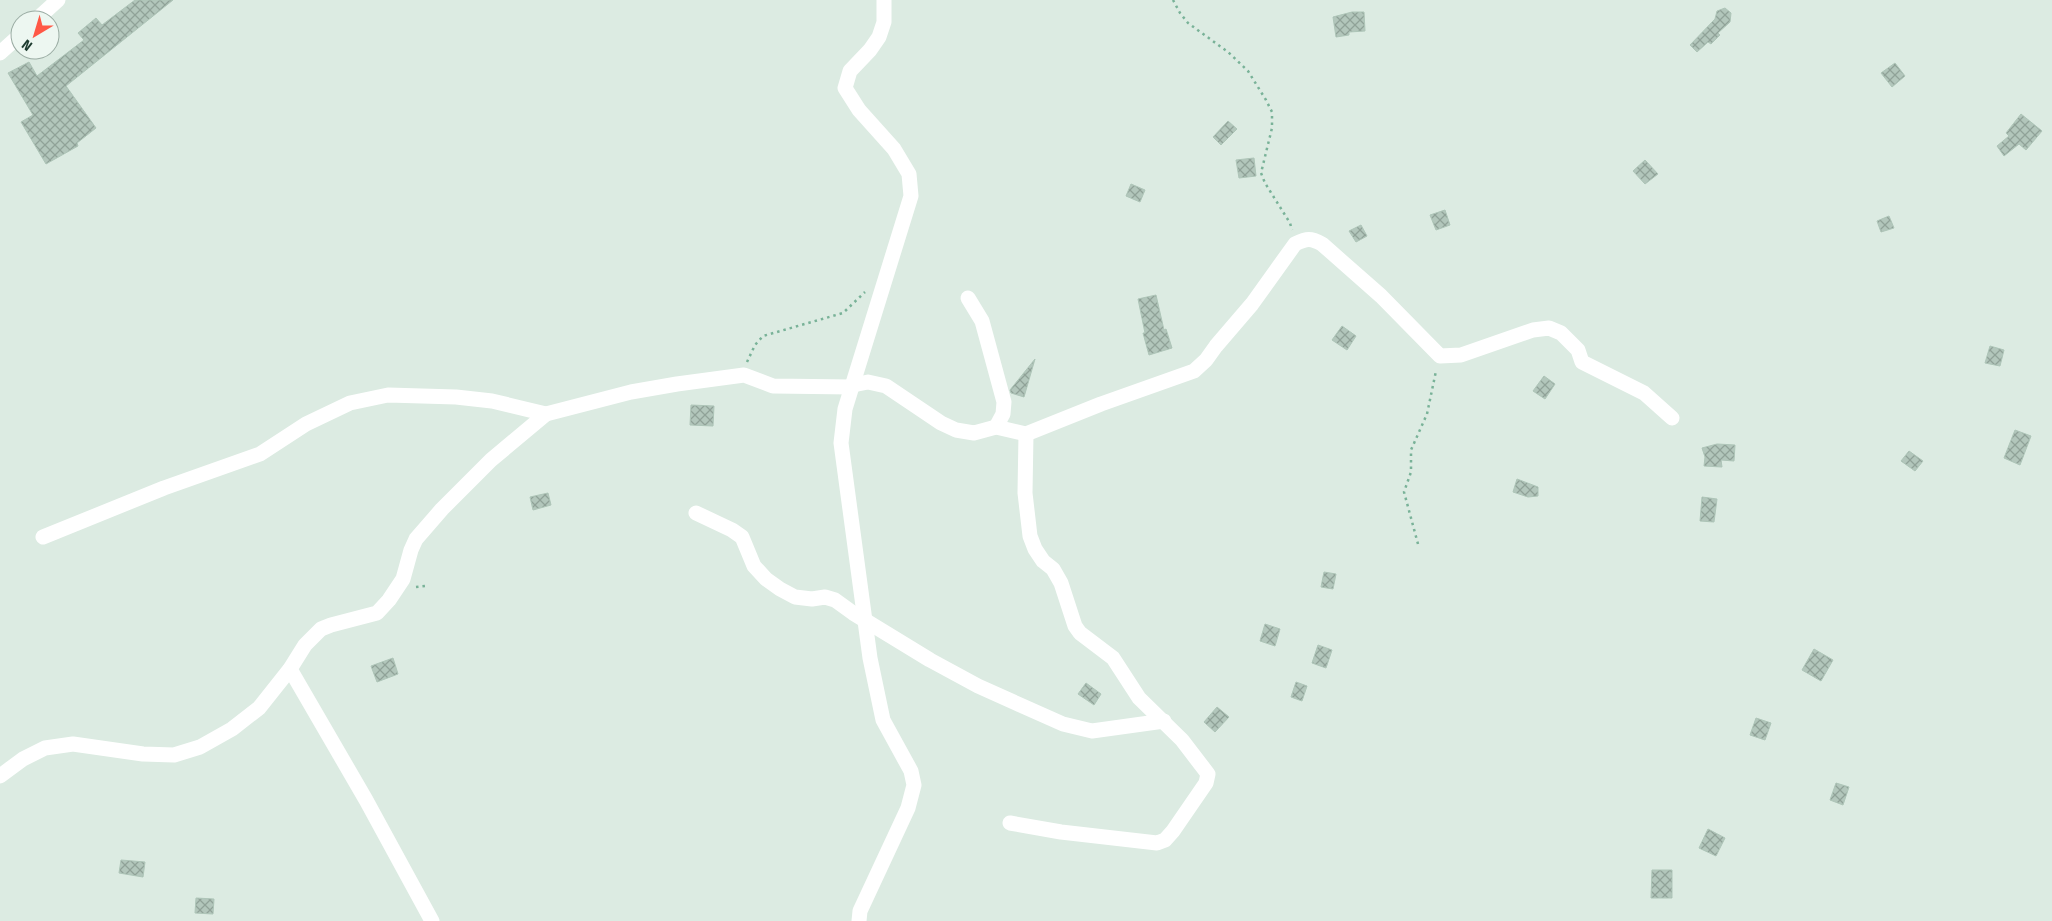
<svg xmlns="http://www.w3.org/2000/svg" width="2052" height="921" font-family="'Fira Sans Condensed',sans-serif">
	<defs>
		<pattern id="building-cross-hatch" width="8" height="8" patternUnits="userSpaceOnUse" patternTransform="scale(1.25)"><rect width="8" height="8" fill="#b2c6bb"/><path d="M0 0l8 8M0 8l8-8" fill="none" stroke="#90a298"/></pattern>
	</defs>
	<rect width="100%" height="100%" fill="#dcebe2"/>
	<g fill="url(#building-cross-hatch)" stroke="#aec5b8">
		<path d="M 135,0 L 173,0 L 66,86 L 96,128 L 77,143 L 78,146 L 46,164 L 21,122 L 33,115 L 8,73 L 29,62 L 37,76 L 84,40 L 78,33 L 96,18 L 102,25 Z"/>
		<path d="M 1725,8 L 1731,13 L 1730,22 L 1718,33 L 1720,35 L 1711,44 L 1708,42 L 1697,52 L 1690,45 L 1715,19 L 1717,11 Z"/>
		<path d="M 1352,12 L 1364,12 L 1365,31 L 1349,32 L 1349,35 L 1336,37 L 1333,17 Z"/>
		<path d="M 1895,63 L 1905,76 L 1892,87 L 1881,73 Z"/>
		<path d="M 2021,114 L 2042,131 L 2026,150 L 2019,144 L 2004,156 L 1997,146 L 2009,136 L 2006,133 Z"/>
		<path d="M 1228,121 L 1237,129 L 1221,145 L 1213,137 Z"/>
		<path d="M 1254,158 L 1256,176 L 1239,178 L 1236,160 Z"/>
		<path d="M 1645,160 L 1658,174 L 1645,184 L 1633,171 Z"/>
		<path d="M 1131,184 L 1145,190 L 1140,202 L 1126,196 Z"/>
		<path d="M 1445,210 L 1450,225 L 1436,230 L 1430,215 Z"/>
		<path d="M 1889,216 L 1894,228 L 1881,232 L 1877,221 Z"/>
		<path d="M 1361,225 L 1367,236 L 1356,242 L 1349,231 Z"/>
		<path d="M 1156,295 L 1164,330 L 1166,329 L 1172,348 L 1149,355 L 1143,333 L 1145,333 L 1138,299 Z"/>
		<path d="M 1342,326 L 1356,336 L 1347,350 L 1332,340 Z"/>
		<path d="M 1990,346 L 2004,350 L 2000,366 L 1985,363 Z"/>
		<path d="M 1035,359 L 1024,397 L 1011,393 L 1010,390 Z"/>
		<path d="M 1544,376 L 1555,384 L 1545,399 L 1533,391 Z"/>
		<path d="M 691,405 L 714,406 L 713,426 L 690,425 Z"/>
		<path d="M 2015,430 L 2031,436 L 2020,465 L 2004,458 Z"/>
		<path d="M 1717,444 L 1735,445 L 1734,461 L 1721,460 L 1722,467 L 1704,466 L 1705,457 L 1702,448 Z"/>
		<path d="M 1909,451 L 1923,461 L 1915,471 L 1901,461 Z"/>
		<path d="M 1517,479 L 1538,487 L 1538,496 L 1528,497 L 1513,492 Z"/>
		<path d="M 548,493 L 551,505 L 533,510 L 530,497 Z"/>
		<path d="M 1702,497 L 1717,499 L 1714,522 L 1700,521 Z"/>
		<path d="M 1324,572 L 1336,574 L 1333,589 L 1321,587 Z"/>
		<path d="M 1265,624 L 1280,629 L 1275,646 L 1260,641 Z"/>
		<path d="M 1318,645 L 1332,650 L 1326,668 L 1312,663 Z"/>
		<path d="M 1814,649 L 1833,660 L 1821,681 L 1802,670 Z"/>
		<path d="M 393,658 L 398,674 L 377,682 L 371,666 Z"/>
		<path d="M 1296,682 L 1307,686 L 1302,701 L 1291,697 Z"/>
		<path d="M 1086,683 L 1101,694 L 1094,705 L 1078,694 Z"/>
		<path d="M 1217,707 L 1229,717 L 1215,732 L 1204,722 Z"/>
		<path d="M 1756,718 L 1771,723 L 1765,740 L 1750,735 Z"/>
		<path d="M 1836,783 L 1849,787 L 1843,805 L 1830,800 Z"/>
		<path d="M 1708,829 L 1725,838 L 1716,856 L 1699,848 Z"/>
		<path d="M 121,860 L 145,862 L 143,877 L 119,873 Z"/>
		<path d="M 1652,870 L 1672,870 L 1672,898 L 1651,898 Z"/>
		<path d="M 196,898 L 214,899 L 213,914 L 195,913 Z"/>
	</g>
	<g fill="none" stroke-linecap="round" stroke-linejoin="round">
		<g stroke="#79b298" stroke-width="2.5" stroke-dasharray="2.5 4" stroke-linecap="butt">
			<path d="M 1173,0 L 1180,13 L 1188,23 L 1228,52 L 1248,71 L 1266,100 L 1272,112 L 1272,128 L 1261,173 L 1265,183 L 1290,223 L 1292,230"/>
			<path d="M 747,362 L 755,345 L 763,336 L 843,313 L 865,292"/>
			<path d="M 1418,544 L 1404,492 L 1411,472 L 1411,450 L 1427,414 L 1436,371"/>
			<path d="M 416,587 L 425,586"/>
		</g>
		<g stroke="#fff" stroke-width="15">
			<path d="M 36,20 L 58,0"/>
			<path d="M 0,53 L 20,35"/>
			<path d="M 968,298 L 982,321 L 1004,402 L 1003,414 L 996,427"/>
			<path d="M 853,385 L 868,382 L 886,386 L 941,423 L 956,430 L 974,433 L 996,427 L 1026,434 L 1101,404 L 1194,371 L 1206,360 L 1216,346 L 1252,304 L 1295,244 C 1307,238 1311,238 1322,244 L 1381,296 L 1440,356 L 1461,355 L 1533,330 L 1549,328 L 1561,333 L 1578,350 L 1582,362 L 1644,393 L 1672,418"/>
			<path d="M 696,513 L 732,530 L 742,537 L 754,566 L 766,579 L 780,589 L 795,597 L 812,599 L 825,597 L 835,600 L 853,613 L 930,660 L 978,686 L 1018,704 L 1063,724 L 1092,731 L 1164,721"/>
			<path d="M 43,537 L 164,488 L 260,454 L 306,424 L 350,403 L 388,395 L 456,397 L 492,401 L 546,414"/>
			<path d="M 290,669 L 366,800 L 432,921"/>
			<path d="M 0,776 L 23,759 L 45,748 L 73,744 L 143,754 L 174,755 L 200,747 L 232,729 L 259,708 L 290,669 L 305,645 L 321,629 L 331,625 L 377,613 L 389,600 L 403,579 L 411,550 L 416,539 L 442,509 L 491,460 L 546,414 L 631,392 L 677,384 L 744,375 L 773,386 L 852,387"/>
			<path d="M 1010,823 L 1061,832 L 1157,843 L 1165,840 L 1173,831 L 1206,783 L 1208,774 L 1182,740 L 1139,698 L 1113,658 L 1080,633 L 1075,626 L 1061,583 L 1053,569 L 1043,561 L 1035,549 L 1030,536 L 1025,493 L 1026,434"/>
			<path d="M 859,921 L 860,911 L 908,808 L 914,785 L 911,771 L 883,720 L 870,658 L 841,443 L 845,409 L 911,196 L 909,174 L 894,149 L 859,110 L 845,88 L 850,71 L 870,50 L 879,37 L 884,22 L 884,0"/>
		</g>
	</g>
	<g transform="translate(35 35) rotate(218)"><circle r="24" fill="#edf7f1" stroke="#9aaca3"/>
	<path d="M0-4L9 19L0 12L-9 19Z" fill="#ff5846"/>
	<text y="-8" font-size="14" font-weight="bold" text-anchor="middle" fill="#1d3b2f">N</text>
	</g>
</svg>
